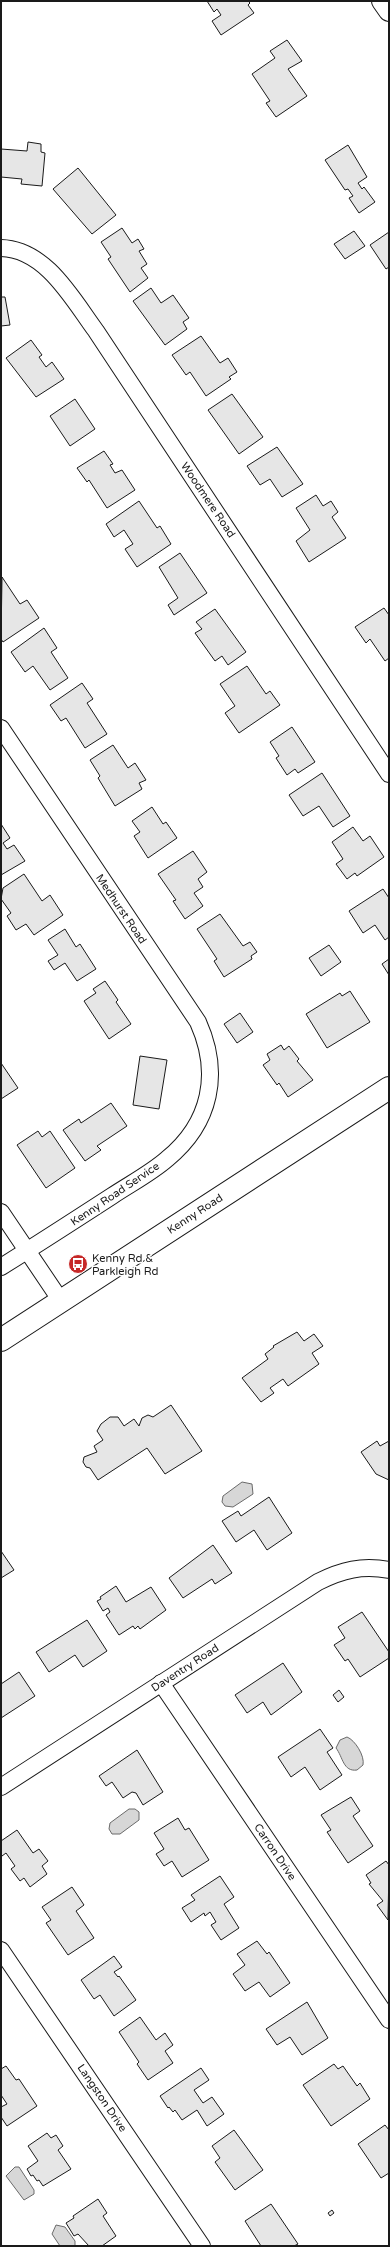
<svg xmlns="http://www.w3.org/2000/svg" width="390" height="2247" font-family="'Varela Round',sans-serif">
	<rect width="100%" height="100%" fill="#fff"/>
	<g fill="#d7d7d7" stroke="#6a6a6a">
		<path d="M 242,1482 L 252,1484 L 253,1494 L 233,1507 L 225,1506 L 222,1502 L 223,1496 Z"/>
		<path d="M 347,1737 C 355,1740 365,1756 363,1765 L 357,1770 C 343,1772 343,1757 336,1748 L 340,1740 Z"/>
		<path d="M 129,1809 L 135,1809 L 139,1812 L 139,1820 L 120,1834 L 112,1834 L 109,1829 L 110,1823 Z"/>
		<path d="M 15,2167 L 19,2167 L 34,2190 L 34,2194 L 24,2200 L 6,2176 Z"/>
		<path d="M 56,2225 L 65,2227 L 75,2241 L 75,2246 L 60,2246 L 52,2234 Z"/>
	</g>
	<g fill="#e6e6e6" stroke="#1a1a1a">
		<path d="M 207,1 L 248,1 L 250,3 L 248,5 L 254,13 L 221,35 L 212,21 L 221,15 L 217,9 L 214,12 Z"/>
		<path d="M 287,40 L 302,61 L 288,69 L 307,96 L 276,117 L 266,103 L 270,101 L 252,74 L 275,58 L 270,51 Z"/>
		<path d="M 28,142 L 41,144 L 41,152 L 45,153 L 42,186 L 21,184 L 22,179 L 1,177 L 1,149 L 27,151 Z"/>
		<path d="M 348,145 L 367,177 L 358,183 L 362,189 L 364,187 L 375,202 L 359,213 L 349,198 L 353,196 L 348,189 L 345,190 L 325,160 Z"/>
		<path d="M 78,168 L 116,215 L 92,234 L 53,189 Z"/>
		<path d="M 122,228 L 132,243 L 138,239 L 144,249 L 139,251 L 147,264 L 141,268 L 148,278 L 130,292 L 108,259 L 111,257 L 101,242 Z"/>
		<path d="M 354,231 L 365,246 L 345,259 L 334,244 Z"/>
		<path d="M 389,232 L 389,267 L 386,269 L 370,245 Z"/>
		<path d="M 151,288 L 161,303 L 173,295 L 189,318 L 183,322 L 187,329 L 165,345 L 133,301 Z"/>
		<path d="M 1,297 L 5,297 L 10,325 L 1,326 Z"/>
		<path d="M 201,336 L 220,363 L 228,358 L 237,372 L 229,377 L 231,379 L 206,396 L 190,372 L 186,375 L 172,355 Z"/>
		<path d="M 31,340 L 42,355 L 39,357 L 46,367 L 52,362 L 64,379 L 36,397 L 6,358 Z"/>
		<path d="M 232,394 L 263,437 L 239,454 L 208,410 Z"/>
		<path d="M 75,399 L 95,429 L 70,446 L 50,416 Z"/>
		<path d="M 277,447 L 303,484 L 282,497 L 270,479 L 260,485 L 247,466 Z"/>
		<path d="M 104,451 L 113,464 L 110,465 L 115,473 L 122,470 L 135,490 L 107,508 L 89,480 L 87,482 L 77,468 Z"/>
		<path d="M 316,495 L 323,506 L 331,501 L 338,512 L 332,517 L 346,538 L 309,562 L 296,541 L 310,530 L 296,508 Z"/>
		<path d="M 139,501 L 157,528 L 160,526 L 171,544 L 137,567 L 125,549 L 133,544 L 124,530 L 114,537 L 106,524 Z"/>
		<path d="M 180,553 L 207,593 L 174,615 L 168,605 L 178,598 L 159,567 Z"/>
		<path d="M 2,577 L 20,604 L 27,600 L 39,618 L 3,642 L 1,639 Z"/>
		<path d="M 384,608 L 389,615 L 389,658 L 385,661 L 370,639 L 366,643 L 355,627 Z"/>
		<path d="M 215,609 L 246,652 L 228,665 L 222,656 L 215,661 L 195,633 L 202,629 L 196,622 Z"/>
		<path d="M 44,628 L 57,648 L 51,652 L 68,678 L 50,690 L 33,666 L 25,672 L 11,652 Z"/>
		<path d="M 247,666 L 266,694 L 270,691 L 280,705 L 239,733 L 225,713 L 235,706 L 220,684 Z"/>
		<path d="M 82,683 L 93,699 L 87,703 L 107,734 L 85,748 L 66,718 L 61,721 L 50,705 Z"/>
		<path d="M 292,727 L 315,762 L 298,773 L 295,769 L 287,775 L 276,758 L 279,756 L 270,742 Z"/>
		<path d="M 113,745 L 128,768 L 135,763 L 146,780 L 139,783 L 142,789 L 115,806 L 98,778 L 100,776 L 90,760 Z"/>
		<path d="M 322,773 L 350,816 L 333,827 L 319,806 L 303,816 L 289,795 Z"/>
		<path d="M 152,807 L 163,824 L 166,822 L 177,838 L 148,858 L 134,836 L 140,832 L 132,821 Z"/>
		<path d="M 1,824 L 10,838 L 3,843 L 7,849 L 14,845 L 25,861 L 1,875 Z"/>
		<path d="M 353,827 L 363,841 L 370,836 L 384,857 L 357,876 L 355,873 L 347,879 L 336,864 L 343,859 L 332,842 Z"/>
		<path d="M 193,851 L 207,872 L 198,879 L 203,887 L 194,893 L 203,906 L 185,919 L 173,901 L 176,900 L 158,874 Z"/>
		<path d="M 24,874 L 42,901 L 50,895 L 63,915 L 34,935 L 26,924 L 16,930 L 7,916 L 11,913 L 1,899 L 3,888 Z"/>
		<path d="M 383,889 L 389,898 L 389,937 L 385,940 L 375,925 L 363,933 L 349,911 Z"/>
		<path d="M 220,914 L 243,946 L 250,942 L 257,952 L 251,956 L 252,959 L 224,977 L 214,961 L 217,959 L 197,929 Z"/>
		<path d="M 65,929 L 76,947 L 80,944 L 96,969 L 77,981 L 65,963 L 54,970 L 48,961 L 58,955 L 48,940 Z"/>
		<path d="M 329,945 L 341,962 L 321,976 L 309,958 Z"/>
		<path d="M 389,959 L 389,975 L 382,964 Z"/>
		<path d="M 105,981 L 118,1000 L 116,1002 L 131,1024 L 109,1039 L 84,1001 L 96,993 L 93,989 Z"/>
		<path d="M 350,991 L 370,1022 L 327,1048 L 306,1014 L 340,993 L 342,996 Z"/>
		<path d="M 240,1013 L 253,1032 L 237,1043 L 224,1024 Z"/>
		<path d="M 281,1045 L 284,1050 L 289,1046 L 299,1059 L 297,1061 L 313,1080 L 288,1097 L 279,1083 L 277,1085 L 263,1065 L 270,1060 L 267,1054 Z"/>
		<path d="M 140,1056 L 167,1060 L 159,1109 L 133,1105 Z"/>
		<path d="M 1,1063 L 18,1088 L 1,1099 Z"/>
		<path d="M 111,1103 L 127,1126 L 97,1146 L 101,1150 L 85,1161 L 63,1130 L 79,1119 L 81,1123 Z"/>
		<path d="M 38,1131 L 42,1137 L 50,1131 L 75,1168 L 46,1188 L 17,1145 Z"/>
		<path d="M 297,1332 L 304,1341 L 314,1334 L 323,1346 L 312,1353 L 319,1364 L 288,1386 L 283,1379 L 270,1388 L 274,1393 L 261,1402 L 242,1378 L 268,1359 L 265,1354 L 274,1347 L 273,1346 Z"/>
		<path d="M 171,1405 L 202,1451 L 165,1474 L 147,1448 L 98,1480 L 90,1468 L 86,1467 L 83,1462 L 84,1457 L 97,1452 L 94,1446 L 103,1440 L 97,1431 L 101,1424 L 110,1417 L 118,1417 L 124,1426 L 134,1419 L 139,1426 L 142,1418 L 148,1415 L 153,1417 Z"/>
		<path d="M 377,1441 L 380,1446 L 389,1441 L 389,1480 L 376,1474 L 361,1452 Z"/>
		<path d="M 269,1497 L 292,1533 L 267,1550 L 254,1530 L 236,1542 L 222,1521 L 238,1511 L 241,1516 Z"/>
		<path d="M 213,1545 L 232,1573 L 215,1584 L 212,1579 L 183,1598 L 169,1578 Z"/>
		<path d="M 1,1551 L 14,1570 L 1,1578 Z"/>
		<path d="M 116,1586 L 126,1602 L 151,1587 L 166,1610 L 140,1629 L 138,1626 L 135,1629 L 133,1626 L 119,1635 L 106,1615 L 110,1612 L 108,1608 L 103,1611 L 97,1601 L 101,1599 L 100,1597 Z"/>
		<path d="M 362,1612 L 389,1652 L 389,1658 L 360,1677 L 348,1659 L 345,1661 L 334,1645 L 345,1638 L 338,1627 Z"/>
		<path d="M 87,1620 L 107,1651 L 83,1667 L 75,1655 L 49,1672 L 36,1652 Z"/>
		<path d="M 283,1663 L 302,1692 L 271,1715 L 263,1702 L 247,1713 L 235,1695 Z"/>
		<path d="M 19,1672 L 35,1696 L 1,1718 L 1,1684 Z"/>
		<path d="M 339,1690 L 344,1697 L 338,1702 L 333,1695 Z"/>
		<path d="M 320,1729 L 333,1748 L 327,1752 L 342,1775 L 320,1790 L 305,1767 L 291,1777 L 278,1757 Z"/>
		<path d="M 137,1750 L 163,1792 L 143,1805 L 136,1793 L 132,1792 L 123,1798 L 112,1782 L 106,1786 L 99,1776 Z"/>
		<path d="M 351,1797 L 360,1811 L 353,1816 L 373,1846 L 348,1863 L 327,1832 L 331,1830 L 321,1815 Z"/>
		<path d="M 178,1818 L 185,1830 L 189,1828 L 209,1860 L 182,1877 L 172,1861 L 164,1866 L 156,1854 L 164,1849 L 154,1833 Z"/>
		<path d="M 17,1830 L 33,1853 L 39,1849 L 48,1861 L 42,1866 L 47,1874 L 30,1887 L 24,1878 L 20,1881 L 11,1869 L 15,1866 L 6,1853 L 2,1856 L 1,1854 L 1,1841 Z"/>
		<path d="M 386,1861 L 389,1865 L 388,1920 L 377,1905 L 383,1901 L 369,1884 L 371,1883 L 366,1875 Z"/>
		<path d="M 220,1876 L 234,1897 L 224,1904 L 239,1928 L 221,1940 L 211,1925 L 216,1922 L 210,1912 L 205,1916 L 204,1913 L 191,1922 L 182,1908 L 195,1900 L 191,1895 Z"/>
		<path d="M 72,1887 L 84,1905 L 76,1911 L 94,1938 L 68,1955 L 46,1923 L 51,1920 L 42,1907 Z"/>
		<path d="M 257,1941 L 267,1954 L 269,1952 L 290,1983 L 270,1997 L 259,1982 L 245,1991 L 233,1974 L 245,1965 L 237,1954 Z"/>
		<path d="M 114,1956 L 122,1967 L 114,1972 L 118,1977 L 119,1976 L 136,2000 L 114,2016 L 100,1995 L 94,1999 L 81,1980 Z"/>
		<path d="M 307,2002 L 328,2038 L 302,2055 L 290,2037 L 277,2045 L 266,2029 Z"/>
		<path d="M 140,2017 L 156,2040 L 165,2033 L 173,2045 L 165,2051 L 173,2063 L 148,2080 L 137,2064 L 139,2062 L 119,2032 Z"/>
		<path d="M 334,2064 L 338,2069 L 343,2066 L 357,2086 L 360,2083 L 370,2099 L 331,2126 L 303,2085 Z"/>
		<path d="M 6,2066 L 16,2080 L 19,2079 L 37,2106 L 7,2126 L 1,2117 L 1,2107 L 7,2104 L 1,2095 L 1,2069 Z"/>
		<path d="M 201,2068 L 209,2080 L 194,2090 L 203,2103 L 212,2097 L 224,2114 L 207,2126 L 197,2110 L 182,2120 L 175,2110 L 173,2112 L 169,2107 L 168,2108 L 160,2096 Z"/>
		<path d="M 385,2125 L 389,2130 L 389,2173 L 381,2178 L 358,2144 Z"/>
		<path d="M 234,2130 L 263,2170 L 235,2190 L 215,2162 L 220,2158 L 212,2146 Z"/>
		<path d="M 47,2133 L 51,2138 L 56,2135 L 63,2146 L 58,2150 L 71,2169 L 43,2186 L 39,2180 L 37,2181 L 33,2175 L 31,2176 L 27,2169 L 38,2161 L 28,2146 Z"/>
		<path d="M 98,2199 L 107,2213 L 103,2216 L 116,2236 L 102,2246 L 89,2246 L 78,2234 L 74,2236 L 66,2223 L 74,2218 L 73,2216 Z"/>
		<path d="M 271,2204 L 298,2244 L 294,2246 L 261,2246 L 245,2221 Z"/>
		<path d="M 332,2210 L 334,2213 L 330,2216 L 328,2213 Z"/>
	</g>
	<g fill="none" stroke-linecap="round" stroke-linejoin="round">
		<defs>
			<g id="minor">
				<path d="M 1,248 C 46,249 73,300 96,331 L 389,774"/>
				<path d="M 1,728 L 198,1022 C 221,1073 211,1123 167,1159 C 151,1173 130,1184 112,1196 C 75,1220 38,1244 1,1267"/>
				<path d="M 1,1212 L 61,1301"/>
				<path d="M 161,1683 L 389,2020"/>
				<path d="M 1,1787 L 318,1582 C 342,1570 362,1565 389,1570"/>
				<path d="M 1,1950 L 202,2246"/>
			</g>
			<path id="tertiary" d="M 382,1 L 389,11"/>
			<path id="primary" d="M 1,1340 L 389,1088"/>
		</defs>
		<use href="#minor" stroke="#1a1a1a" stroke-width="18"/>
		<use href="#tertiary" stroke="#1a1a1a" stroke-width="22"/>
		<use href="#primary" stroke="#1a1a1a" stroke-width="24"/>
		<use href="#minor" stroke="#fff" stroke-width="16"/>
		<use href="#tertiary" stroke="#fff" stroke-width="20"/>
		<use href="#primary" stroke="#fff" stroke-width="22"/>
	</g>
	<defs>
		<symbol id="bus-disc" viewBox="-11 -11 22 22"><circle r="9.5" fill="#c62828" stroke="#fff"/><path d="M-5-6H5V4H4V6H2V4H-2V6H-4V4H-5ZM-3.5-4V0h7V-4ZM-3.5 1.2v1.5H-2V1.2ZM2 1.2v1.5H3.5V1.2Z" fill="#fff"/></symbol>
	</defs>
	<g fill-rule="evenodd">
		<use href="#bus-disc" x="67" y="1253" width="22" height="22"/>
	</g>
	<g text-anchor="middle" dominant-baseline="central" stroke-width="3" stroke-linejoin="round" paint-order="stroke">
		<g font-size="11" fill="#1a1a1a" stroke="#fff">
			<text transform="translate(208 500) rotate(56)">Woodmere Road</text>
			<text transform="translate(121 909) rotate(56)">Medhurst Road</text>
			<text transform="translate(115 1194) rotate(-34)">Kenny Road Service</text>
			<text transform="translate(195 1214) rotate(-33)">Kenny Road</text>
			<text transform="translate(185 1668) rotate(-33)">Daventry Road</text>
			<text transform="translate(275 1852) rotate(56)">Carron Drive</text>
			<text transform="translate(102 2098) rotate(56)">Langston Drive</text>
		</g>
		<g font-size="11" fill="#1a1a1a" stroke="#fff" text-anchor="start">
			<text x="92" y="1258">Kenny Rd &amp;<tspan x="92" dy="13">Parkleigh Rd</tspan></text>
		</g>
	</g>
	<rect width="390" height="2247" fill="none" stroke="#1a1a1a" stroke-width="4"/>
</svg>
